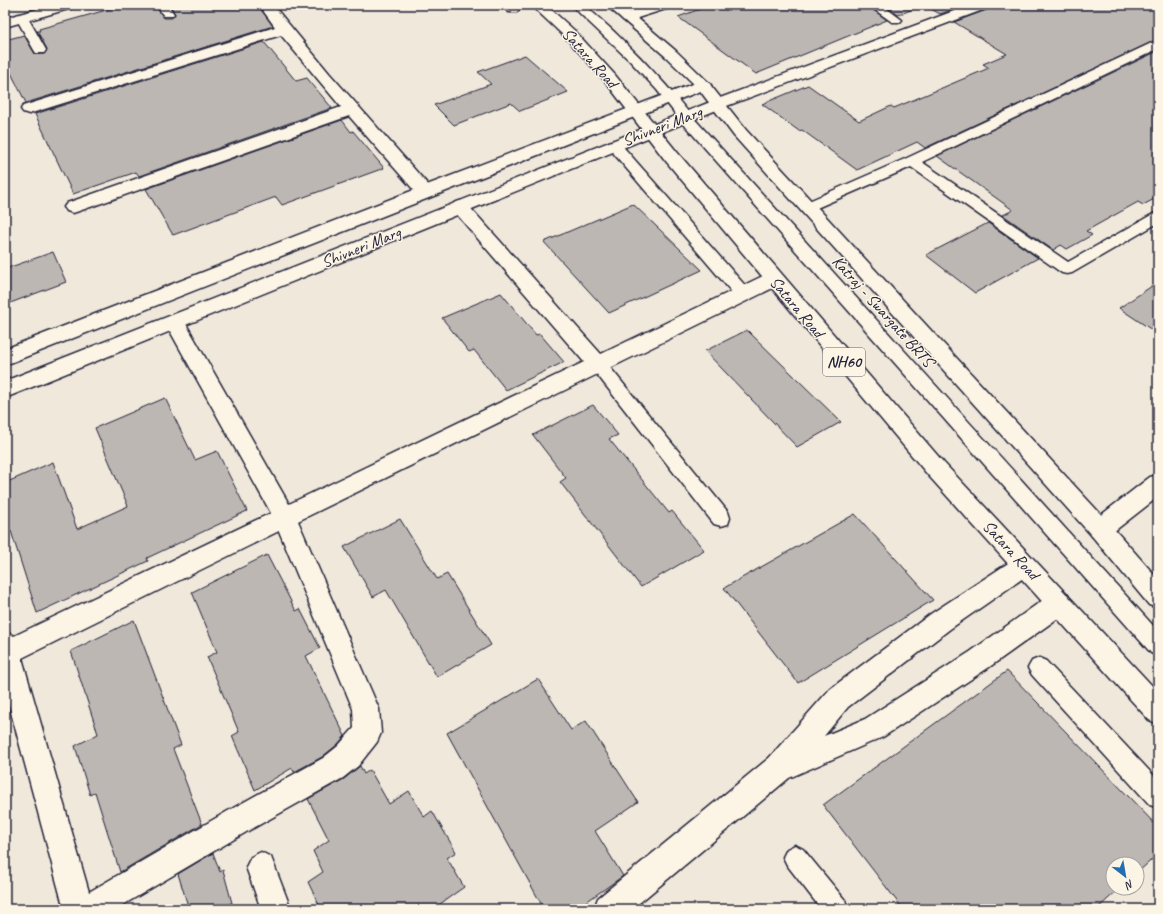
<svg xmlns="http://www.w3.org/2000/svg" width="1163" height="914" font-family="Caveat,sans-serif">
	<rect width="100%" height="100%" fill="#efe8db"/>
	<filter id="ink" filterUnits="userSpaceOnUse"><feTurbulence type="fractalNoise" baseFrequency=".025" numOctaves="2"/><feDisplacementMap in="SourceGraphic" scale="8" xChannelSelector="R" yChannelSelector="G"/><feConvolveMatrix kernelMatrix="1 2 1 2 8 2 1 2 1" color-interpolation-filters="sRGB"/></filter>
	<g filter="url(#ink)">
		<g fill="#bcb7b3" stroke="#22223b">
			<path d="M 124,5 L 155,5 L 164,18 L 172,18 L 175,14 L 170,5 L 258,5 L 273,26 L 26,103 L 5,61 L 5,40 L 24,35 L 35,54 L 44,54 L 47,49 L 37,31 L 40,31 L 39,29 Z"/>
			<path d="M 711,5 L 867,5 L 887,20 L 756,74 L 678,17 Z"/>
			<path d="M 884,5 L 921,5 L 921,6 L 898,15 Z"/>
			<path d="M 924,5 L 966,5 L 940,14 Z"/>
			<path d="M 991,5 L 1158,5 L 1158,39 L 925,148 L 917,142 L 857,170 L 802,130 L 799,131 L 762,104 L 808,85 L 859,121 L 891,106 L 894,108 L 930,93 L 989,68 L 983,64 L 1007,54 L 954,22 L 989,9 Z"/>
			<path d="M 264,42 L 296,81 L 307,78 L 332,108 L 139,176 L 136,172 L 73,194 L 35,114 Z"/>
			<path d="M 1158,51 L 1158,197 L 1143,205 L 1138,202 L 1086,231 L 1092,235 L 1067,249 L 1061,245 L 1053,250 L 1003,215 L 1013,210 L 937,156 Z"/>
			<path d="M 525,55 L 568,92 L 520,111 L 511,103 L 454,125 L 434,105 L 491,84 L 478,72 Z"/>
			<path d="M 342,120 L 351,132 L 353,131 L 384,168 L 282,205 L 276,197 L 173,235 L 146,189 Z"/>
			<path d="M 633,204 L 702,270 L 609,313 L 544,242 Z"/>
			<path d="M 988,223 L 1038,258 L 975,293 L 926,255 Z"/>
			<path d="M 53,252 L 66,282 L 5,305 L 5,269 Z"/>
			<path d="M 1158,282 L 1158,334 L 1119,308 Z"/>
			<path d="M 501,293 L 536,335 L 540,334 L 564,362 L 506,390 L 474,350 L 469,352 L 442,318 Z"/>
			<path d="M 747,330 L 841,422 L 797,447 L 705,351 Z"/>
			<path d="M 165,398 L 195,460 L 217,451 L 247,511 L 147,558 L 148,561 L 37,613 L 11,531 L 5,534 L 5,483 L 53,462 L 77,529 L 128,506 L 95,428 Z"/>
			<path d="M 593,405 L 618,435 L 609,439 L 669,513 L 672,511 L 704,550 L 641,587 L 560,482 L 566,478 L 533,435 Z"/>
			<path d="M 855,514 L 933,600 L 798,683 L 724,588 Z"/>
			<path d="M 400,519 L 437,579 L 447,574 L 491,645 L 437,677 L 386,590 L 373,597 L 344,547 Z"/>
			<path d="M 267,555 L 296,611 L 300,609 L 320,648 L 306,656 L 345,736 L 337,745 L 322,757 L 294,772 L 292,768 L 255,790 L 232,736 L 239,732 L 207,657 L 217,652 L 192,592 Z"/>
			<path d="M 134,620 L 181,745 L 173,749 L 202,824 L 120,872 L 95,792 L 90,795 L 75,746 L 98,734 L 71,651 Z"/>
			<path d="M 1007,671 L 1158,827 L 1158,854 L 1137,873 L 1137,864 L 1113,864 L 1113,888 L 1120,888 L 1097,909 L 903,909 L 823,805 Z"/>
			<path d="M 538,679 L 571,730 L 586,721 L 638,802 L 595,831 L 623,876 L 576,909 L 544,909 L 447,733 Z"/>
			<path d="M 360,766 L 364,774 L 370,770 L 389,804 L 409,791 L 424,817 L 432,811 L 456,852 L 447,858 L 464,887 L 433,909 L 321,909 L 308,882 L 323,872 L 313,851 L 329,840 L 308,799 L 344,779 Z"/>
			<path d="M 213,853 L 220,872 L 223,870 L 232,903 L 220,909 L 189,909 L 178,874 Z"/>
		</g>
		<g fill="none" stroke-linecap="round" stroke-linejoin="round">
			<defs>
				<g id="lane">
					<path d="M 156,5 L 168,5 L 174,14 L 172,16 L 164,16 Z"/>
					<path d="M 501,5 L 514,5 L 519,10 L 517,12 L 509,12 Z"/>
					<path d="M 571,5 L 584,5 C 623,38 658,74 690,114 L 1158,631 L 1158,656 L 1151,653 L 680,120 L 657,90 L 630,61 Z"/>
					<path d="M 868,5 L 882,5 L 902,20 L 900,22 L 892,22 Z"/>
					<path d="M 22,14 L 26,16 L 28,18 L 46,50 L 44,53 L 36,53 L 34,50 L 16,18 L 18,16 Z"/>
					<path d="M 1158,40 L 1158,49 L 922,162 L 1068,262 L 1153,214 L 1158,212 L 1158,223 L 1072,273 L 1067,274 L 1062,273 L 911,167 L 812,210 L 807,212 L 802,210 L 800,207 L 802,204 L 907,158 Z"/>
					<path d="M 614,141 L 619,142 L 749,290 L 751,294 L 749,298 L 743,300 L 737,298 L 609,148 L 607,145 L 609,142 Z"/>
					<path d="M 598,358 L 604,360 L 728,512 L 730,518 L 728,524 L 721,526 L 714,524 L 592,368 L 590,364 L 592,360 Z"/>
					<path d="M 1039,658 L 1046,661 L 1158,780 L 1158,808 L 1150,805 L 1032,675 L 1028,668 L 1032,661 Z"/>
					<path d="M 795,845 L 803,849 L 845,900 L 848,909 L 821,909 L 787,865 L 783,857 L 787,849 Z"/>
				</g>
				<g id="street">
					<path d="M 52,5 L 74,5 L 72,8 L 5,27 L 5,18 Z"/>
					<path d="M 259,5 L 273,5 L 329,73 L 431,188 L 434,192 L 431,196 L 425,198 L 419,196 L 349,116 L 79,211 L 73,213 L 67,211 L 64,207 L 67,203 L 341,107 L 281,35 L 35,112 L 29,114 L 23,112 L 21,109 L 23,106 L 275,27 Z"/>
					<path d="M 650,5 L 671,5 L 669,8 L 628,21 L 623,20 L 621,17 L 623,14 Z"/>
					<path d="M 970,5 L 990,5 L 988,8 L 724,107 L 718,109 L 712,107 L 710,104 L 712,101 Z"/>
					<path d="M 460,201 L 466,203 L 601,354 L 767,274 L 774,272 L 781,274 L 783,279 L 781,284 L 298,521 L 379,709 L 381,733 L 377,742 L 358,766 L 343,778 L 248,831 L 116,909 L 64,909 L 5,690 L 5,631 L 14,636 L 271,513 L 165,322 L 168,317 L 175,315 L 182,317 L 289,504 L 584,362 L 454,211 L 451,207 L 454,203 ZM 279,531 L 353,709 L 354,728 L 338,746 L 323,758 L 228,811 L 89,892 L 22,658 Z"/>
					<path d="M 1158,475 L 1158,497 L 1108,536 L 1100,539 L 1092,536 L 1088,529 L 1092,522 L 1150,477 Z"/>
					<path d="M 1024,555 L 1032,558 L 1036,565 L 1032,572 L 950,629 L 848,707 L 824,736 L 865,719 L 970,652 L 1050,595 L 1059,592 L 1068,595 L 1071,603 L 1068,611 L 988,668 L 883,737 L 789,778 L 632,909 L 594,909 L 598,898 L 769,758 L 830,689 L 932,613 L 1016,558 Z"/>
					<path d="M 261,852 L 271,857 L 291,909 L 261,909 L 246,867 L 251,857 Z"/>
				</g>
				<g id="secondary">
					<path d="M 703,80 L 708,82 L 711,85 L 708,88 L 5,365 L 5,349 L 419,188 Z"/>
					<path d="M 718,99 L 724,101 L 726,104 L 724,107 L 5,398 L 5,381 Z"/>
				</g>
				<g id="highway">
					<path d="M 531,5 L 546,5 L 575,31 L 615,75 L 677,152 L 944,463 L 1158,692 L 1158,724 L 1149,720 L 928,475 L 665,160 L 605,81 L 565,37 Z"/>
					<path d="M 606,5 L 622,5 L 676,51 L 708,82 L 746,130 L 1108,522 L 1158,579 L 1158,608 L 1149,605 L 1092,536 L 734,136 L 698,88 L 666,57 Z"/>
				</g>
			</defs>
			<use href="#lane" stroke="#22223b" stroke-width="3"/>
			<use href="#street" stroke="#22223b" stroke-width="3"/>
			<use href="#secondary" stroke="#22223b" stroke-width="3"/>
			<use href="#highway" stroke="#22223b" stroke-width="3"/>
			<use href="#lane" fill="#fcf5e5" fill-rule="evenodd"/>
			<use href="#street" fill="#fcf5e5" fill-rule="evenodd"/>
			<use href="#secondary" fill="#fcf5e5" fill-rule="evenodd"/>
			<use href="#highway" fill="#fcf5e5" fill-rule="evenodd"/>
		</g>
	</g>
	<g text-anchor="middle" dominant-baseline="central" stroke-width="3" stroke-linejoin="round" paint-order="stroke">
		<rect fill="#fcf5e5" stroke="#63616e" stroke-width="1" x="823" y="348" width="42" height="28" rx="3"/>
		<g font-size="16" font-weight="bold" fill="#22223b">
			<text x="844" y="362">NH60</text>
		</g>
		<g font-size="17" fill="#22223b" stroke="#fcf5e5">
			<text transform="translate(590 58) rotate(48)">Satara Road</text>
			<text transform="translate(662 126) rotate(-21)">Shivneri Marg</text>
			<text transform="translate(361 247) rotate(-22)">Shivneri Marg</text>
			<text transform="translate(797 307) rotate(50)">Satara Road</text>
			<text transform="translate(883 311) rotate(48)">Katraj - Swargate BRTS</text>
			<text transform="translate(1011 550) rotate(47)">Satara Road</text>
		</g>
	</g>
	<rect width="1163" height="914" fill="none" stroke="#fcf5e5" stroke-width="20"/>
	<rect x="10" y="10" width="1143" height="894" fill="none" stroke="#22223b" stroke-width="1.5" filter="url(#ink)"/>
	<g transform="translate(1125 876) rotate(149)"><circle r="19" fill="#fcf5e5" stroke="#a5a1a1"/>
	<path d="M0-3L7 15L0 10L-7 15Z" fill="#1f6fb2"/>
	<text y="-6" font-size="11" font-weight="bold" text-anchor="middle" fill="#22223b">N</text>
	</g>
</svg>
